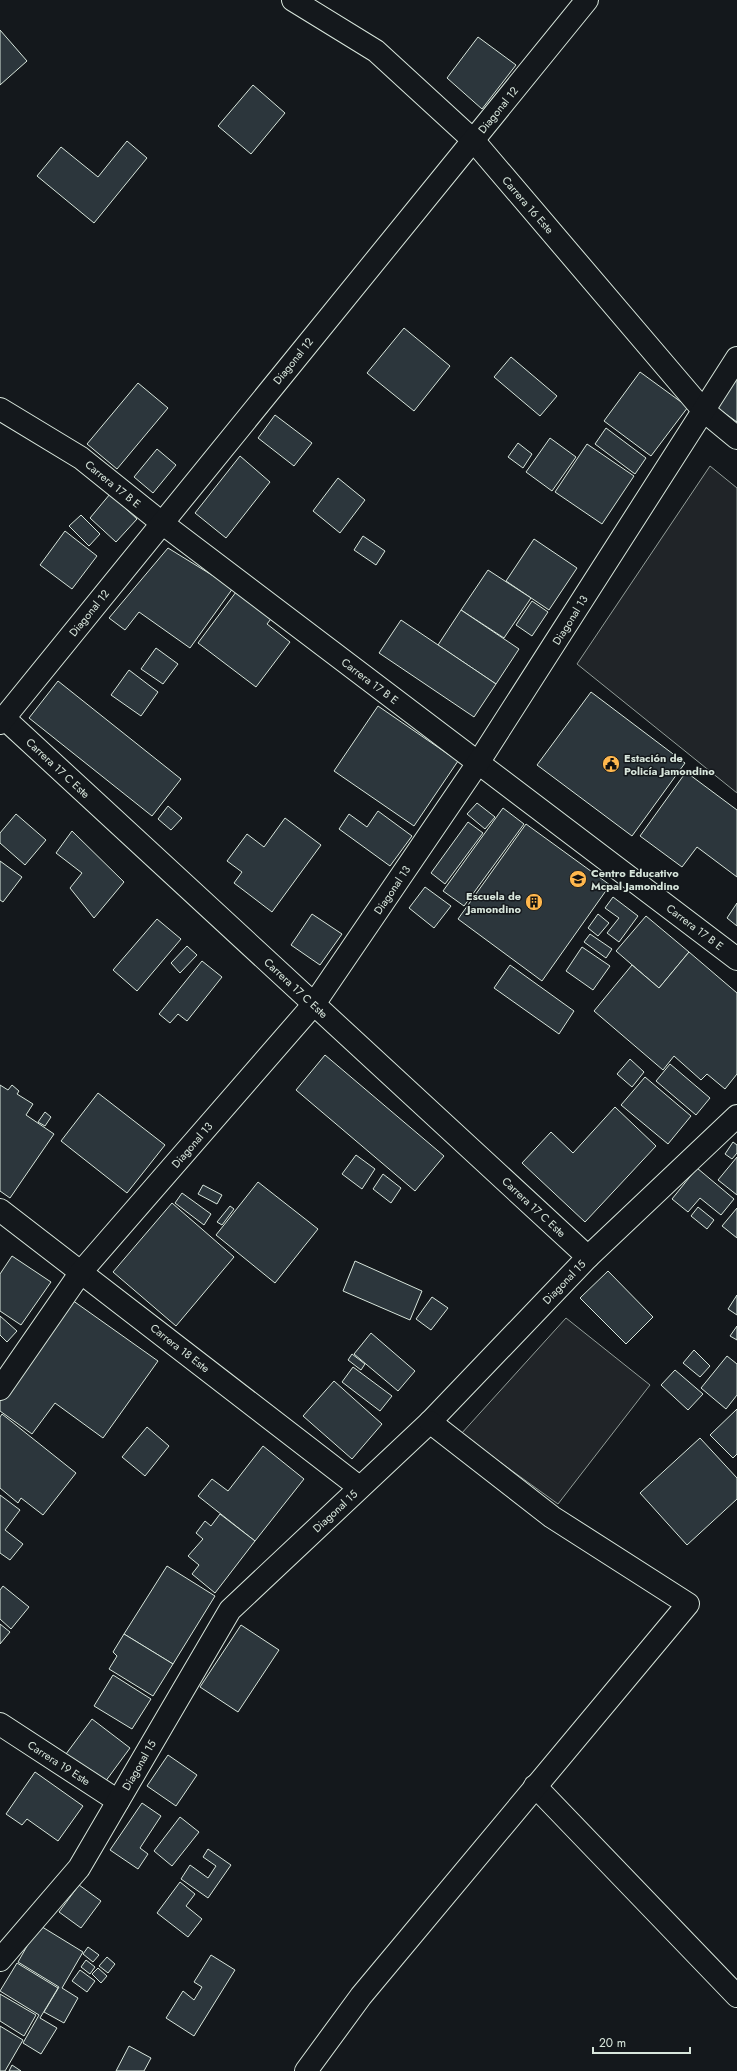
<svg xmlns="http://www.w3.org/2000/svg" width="737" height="2071" font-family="Jost,sans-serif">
	<rect width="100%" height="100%" fill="#14181c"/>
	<g fill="#202428" stroke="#939e99">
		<path d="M 710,466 L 737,488 L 737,793 L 577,664 Z"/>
		<path d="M 566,1318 L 650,1385 L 558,1504 L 461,1434 Z"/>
	</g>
	<g fill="#2c363c" stroke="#d8e6dc">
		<path d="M 0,30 L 27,61 L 0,85 Z"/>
		<path d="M 478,37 L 516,65 L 482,109 L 447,78 Z"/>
		<path d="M 253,85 L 285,113 L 251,154 L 218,126 Z"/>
		<path d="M 127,141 L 147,158 L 94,223 L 37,176 L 61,147 L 98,177 Z"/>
		<path d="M 404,328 L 450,366 L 414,411 L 367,373 Z"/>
		<path d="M 511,357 L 557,396 L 540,416 L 494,377 Z"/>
		<path d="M 737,370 L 737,422 L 712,404 Z"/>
		<path d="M 640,372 L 688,407 L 651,456 L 604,421 Z"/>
		<path d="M 138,383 L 168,408 L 117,469 L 87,444 Z"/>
		<path d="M 275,415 L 312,443 L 294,466 L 258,438 Z"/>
		<path d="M 606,428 L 646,458 L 635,474 L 595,444 Z"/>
		<path d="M 550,438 L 576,457 L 552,491 L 526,472 Z"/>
		<path d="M 518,443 L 532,454 L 523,468 L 508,457 Z"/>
		<path d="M 587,444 L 634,476 L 602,524 L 555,492 Z"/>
		<path d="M 157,449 L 176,465 L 153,493 L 134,477 Z"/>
		<path d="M 240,456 L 270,482 L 226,538 L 195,513 Z"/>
		<path d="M 338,478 L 365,500 L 340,533 L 313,511 Z"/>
		<path d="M 110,494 L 137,519 L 116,542 L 90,518 Z"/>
		<path d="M 81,515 L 100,534 L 89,546 L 69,526 Z"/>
		<path d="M 65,531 L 97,556 L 72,589 L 40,565 Z"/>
		<path d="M 363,536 L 385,551 L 376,565 L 354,550 Z"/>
		<path d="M 534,539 L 577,568 L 549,610 L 506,581 Z"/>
		<path d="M 168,548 L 233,588 L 190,648 L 139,612 L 125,630 L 109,618 Z"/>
		<path d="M 488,570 L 531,598 L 504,638 L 461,610 Z"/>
		<path d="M 239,588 L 274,615 L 267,624 L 290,642 L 256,687 L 198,643 Z"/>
		<path d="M 532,601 L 548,612 L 532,636 L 516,625 Z"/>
		<path d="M 461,610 L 519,649 L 496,684 L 438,645 Z"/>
		<path d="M 401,620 L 496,684 L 474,717 L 379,653 Z"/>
		<path d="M 156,648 L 178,664 L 163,684 L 141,669 Z"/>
		<path d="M 129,670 L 158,692 L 141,716 L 111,695 Z"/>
		<path d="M 58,681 L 181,779 L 152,816 L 29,718 Z"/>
		<path d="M 591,692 L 685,763 L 632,836 L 537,765 Z"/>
		<path d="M 378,706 L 458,761 L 414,826 L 334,771 Z"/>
		<path d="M 686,772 L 737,810 L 737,877 L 697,847 L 682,867 L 640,836 Z"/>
		<path d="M 477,803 L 495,817 L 485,829 L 467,814 Z"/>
		<path d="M 168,806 L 182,818 L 171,830 L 158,819 Z"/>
		<path d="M 503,808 L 524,824 L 464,906 L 443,891 Z"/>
		<path d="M 378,811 L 412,836 L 390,866 L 339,829 L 349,814 L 367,827 Z"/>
		<path d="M 16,814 L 46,840 L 25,865 L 0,843 L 0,833 Z"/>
		<path d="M 285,818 L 321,845 L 272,912 L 234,883 L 242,872 L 227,861 L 247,834 L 264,847 Z"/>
		<path d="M 468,822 L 483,833 L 445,884 L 431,873 Z"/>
		<path d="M 526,824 L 610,885 L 542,981 L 458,919 Z"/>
		<path d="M 72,831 L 124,882 L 94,918 L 70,888 L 82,873 L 56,853 Z"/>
		<path d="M 0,861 L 22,877 L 3,902 L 0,900 Z"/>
		<path d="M 425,887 L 451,906 L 434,928 L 409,908 Z"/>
		<path d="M 613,897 L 638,916 L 619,942 L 607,933 L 619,918 L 605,908 Z"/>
		<path d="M 737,903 L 737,926 L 727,918 Z"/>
		<path d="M 312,914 L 342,934 L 320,965 L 291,945 Z"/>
		<path d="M 598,914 L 609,923 L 598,936 L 588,928 Z"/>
		<path d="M 646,916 L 689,952 L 659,988 L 616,951 Z"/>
		<path d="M 157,919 L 181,939 L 137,991 L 113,970 Z"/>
		<path d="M 590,934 L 612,949 L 606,958 L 584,942 Z"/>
		<path d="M 187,946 L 197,955 L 180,973 L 171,963 Z"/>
		<path d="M 582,947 L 610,966 L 593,990 L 566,971 Z"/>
		<path d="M 689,952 L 737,993 L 737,1074 L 725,1089 L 707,1074 L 701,1080 L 674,1056 L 663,1070 L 594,1011 L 632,965 L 659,988 Z"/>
		<path d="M 202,961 L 222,977 L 187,1021 L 178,1014 L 170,1023 L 159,1014 Z"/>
		<path d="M 510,965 L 574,1011 L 559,1034 L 494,988 Z"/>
		<path d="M 325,1055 L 444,1156 L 415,1191 L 296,1090 Z"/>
		<path d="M 630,1059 L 644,1072 L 632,1087 L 617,1074 Z"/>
		<path d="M 670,1064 L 710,1098 L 696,1115 L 656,1081 Z"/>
		<path d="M 645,1077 L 691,1116 L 668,1144 L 621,1105 Z"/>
		<path d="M 0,1085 L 8,1090 L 12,1085 L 19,1091 L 17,1094 L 33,1104 L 26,1115 L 54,1134 L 10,1198 L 0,1191 Z"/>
		<path d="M 98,1093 L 165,1145 L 127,1193 L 61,1141 Z"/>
		<path d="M 615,1107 L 656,1146 L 585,1222 L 522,1163 L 551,1132 L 573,1153 Z"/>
		<path d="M 45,1112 L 51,1117 L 45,1126 L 38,1122 Z"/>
		<path d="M 733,1142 L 737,1145 L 737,1153 L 732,1159 L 725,1154 Z"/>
		<path d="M 356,1155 L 375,1169 L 362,1189 L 342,1174 Z"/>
		<path d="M 737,1157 L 737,1195 L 718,1180 Z"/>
		<path d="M 697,1168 L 734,1199 L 721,1215 L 700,1198 L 688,1212 L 672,1199 Z"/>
		<path d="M 383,1174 L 401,1188 L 391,1203 L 373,1189 Z"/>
		<path d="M 258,1182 L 318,1229 L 275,1283 L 216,1235 Z"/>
		<path d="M 203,1185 L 222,1195 L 217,1204 L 198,1194 Z"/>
		<path d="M 182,1193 L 211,1214 L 204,1225 L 175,1203 Z"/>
		<path d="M 172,1203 L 234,1257 L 176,1326 L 113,1272 Z"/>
		<path d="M 230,1206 L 234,1209 L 222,1225 L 217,1222 Z"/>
		<path d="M 698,1207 L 714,1220 L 707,1229 L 691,1216 Z"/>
		<path d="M 737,1208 L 737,1238 L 722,1226 Z"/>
		<path d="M 12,1256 L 51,1282 L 21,1325 L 0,1311 L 0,1274 Z"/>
		<path d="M 355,1261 L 422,1291 L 410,1320 L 343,1291 Z"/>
		<path d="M 608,1271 L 653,1317 L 626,1344 L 580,1298 Z"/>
		<path d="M 737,1295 L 737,1315 L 728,1309 Z"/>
		<path d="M 432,1297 L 448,1308 L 431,1330 L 416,1319 Z"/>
		<path d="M 72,1300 L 158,1361 L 103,1438 L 55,1403 L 32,1434 L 0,1411 L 0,1401 Z"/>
		<path d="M 0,1316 L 17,1331 L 7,1342 L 0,1335 Z"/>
		<path d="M 737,1326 L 737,1340 L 730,1336 Z"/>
		<path d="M 371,1333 L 415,1371 L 398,1391 L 354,1354 Z"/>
		<path d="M 694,1350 L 710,1366 L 700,1377 L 683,1363 Z"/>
		<path d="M 352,1354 L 365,1364 L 361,1370 L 348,1360 Z"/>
		<path d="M 727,1356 L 737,1364 L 737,1395 L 726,1409 L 701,1388 Z"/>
		<path d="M 353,1367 L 392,1396 L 380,1411 L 342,1382 Z"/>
		<path d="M 675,1370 L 703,1394 L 688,1410 L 661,1385 Z"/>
		<path d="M 334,1381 L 382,1424 L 352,1459 L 303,1416 Z"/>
		<path d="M 737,1409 L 737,1454 L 733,1458 L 710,1435 Z"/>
		<path d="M 2,1414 L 76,1473 L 43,1515 L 21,1498 L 18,1503 L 0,1488 L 0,1417 Z"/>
		<path d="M 147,1427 L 169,1446 L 145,1476 L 122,1457 Z"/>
		<path d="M 700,1438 L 737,1478 L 737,1499 L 687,1545 L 640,1493 Z"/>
		<path d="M 263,1446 L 304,1479 L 255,1541 L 198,1496 L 212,1479 L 228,1491 Z"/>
		<path d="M 0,1495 L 20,1510 L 5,1530 L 23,1544 L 10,1560 L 0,1553 Z"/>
		<path d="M 220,1514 L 255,1541 L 215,1593 L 192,1574 L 199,1565 L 188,1556 L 203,1539 L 196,1533 L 205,1521 L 211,1526 Z"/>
		<path d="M 167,1566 L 215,1596 L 173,1664 L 124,1634 Z"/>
		<path d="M 3,1586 L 29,1607 L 11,1629 L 0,1619 L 0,1590 Z"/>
		<path d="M 0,1624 L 10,1632 L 0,1644 Z"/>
		<path d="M 241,1625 L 279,1650 L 238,1712 L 200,1687 Z"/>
		<path d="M 124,1634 L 173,1664 L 153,1696 L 109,1669 L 117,1656 L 113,1652 Z"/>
		<path d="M 113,1675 L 151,1699 L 132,1729 L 94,1706 Z"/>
		<path d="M 92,1719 L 130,1748 L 105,1782 L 66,1754 Z"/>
		<path d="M 168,1755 L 197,1775 L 176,1806 L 147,1786 Z"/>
		<path d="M 35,1772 L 83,1806 L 58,1841 L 27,1819 L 22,1825 L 6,1814 Z"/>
		<path d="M 142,1803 L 161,1816 L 140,1848 L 148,1854 L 138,1869 L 110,1850 Z"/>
		<path d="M 180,1817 L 199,1832 L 172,1866 L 154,1851 Z"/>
		<path d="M 208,1849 L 231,1865 L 208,1898 L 181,1879 L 190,1865 L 208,1878 L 216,1866 L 203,1857 Z"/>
		<path d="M 180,1882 L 195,1894 L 186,1906 L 202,1919 L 188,1937 L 157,1913 Z"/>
		<path d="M 79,1885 L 101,1901 L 81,1928 L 59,1912 Z"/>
		<path d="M 39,1925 L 83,1952 L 62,1988 L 78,1998 L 64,2023 L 44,2012 L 59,1987 L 18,1962 Z"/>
		<path d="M 88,1947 L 99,1955 L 93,1962 L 83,1954 Z"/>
		<path d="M 211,1955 L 235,1970 L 194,2036 L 166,2018 L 183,1991 L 194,2000 L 202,1987 L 194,1982 Z"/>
		<path d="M 107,1957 L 115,1964 L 108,1973 L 99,1966 Z"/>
		<path d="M 86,1960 L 95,1967 L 90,1974 L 81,1967 Z"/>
		<path d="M 17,1963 L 58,1988 L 40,2018 L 57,2028 L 41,2054 L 23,2043 L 39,2015 L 0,1991 Z"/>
		<path d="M 98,1968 L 107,1976 L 101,1983 L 92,1974 Z"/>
		<path d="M 80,1970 L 95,1981 L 87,1992 L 72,1981 Z"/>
		<path d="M 0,1994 L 36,2015 L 24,2036 L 0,2021 Z"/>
		<path d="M 0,2026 L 23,2040 L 5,2071 L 0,2071 Z"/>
		<path d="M 129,2046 L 151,2058 L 144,2071 L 116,2071 Z"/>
		<path d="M 12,2065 L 21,2071 L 9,2071 Z"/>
	</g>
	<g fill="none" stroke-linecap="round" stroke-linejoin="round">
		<defs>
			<g id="minor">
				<path d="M 293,0 L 376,51 L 473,140 L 703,410 L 737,438"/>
				<path d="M 0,409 L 81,458 L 162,523 L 737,959"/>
				<path d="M 4,718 L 588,1257"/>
				<path d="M 0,723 L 587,0"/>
				<path d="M 0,1210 L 359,1487"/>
				<path d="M 0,1389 L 81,1272 L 314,1004 L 478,763 L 737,358"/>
				<path d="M 0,1724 L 118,1801"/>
				<path d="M 535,1786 L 737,1996"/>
				<path d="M 0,1960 L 79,1868 L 230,1610 L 430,1422 L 588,1257 L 737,1116"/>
				<path d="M 306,2071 L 361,1996 L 688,1604 L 552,1517 L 430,1422"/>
			</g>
		</defs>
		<use href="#minor" stroke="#d8e6dc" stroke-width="24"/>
		<use href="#minor" stroke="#14181c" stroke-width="22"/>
	</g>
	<defs>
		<symbol id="civic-disc" viewBox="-11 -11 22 22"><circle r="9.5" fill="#ffb74d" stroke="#14181c"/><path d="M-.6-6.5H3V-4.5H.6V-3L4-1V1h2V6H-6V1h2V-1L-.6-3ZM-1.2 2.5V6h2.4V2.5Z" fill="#111"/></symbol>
		<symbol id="school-disc" viewBox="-11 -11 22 22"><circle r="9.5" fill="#ffb74d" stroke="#14181c"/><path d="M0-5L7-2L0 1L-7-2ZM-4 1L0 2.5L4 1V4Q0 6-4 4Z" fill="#111"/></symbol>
		<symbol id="building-disc" viewBox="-11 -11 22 22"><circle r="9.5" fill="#ffb74d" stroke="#14181c"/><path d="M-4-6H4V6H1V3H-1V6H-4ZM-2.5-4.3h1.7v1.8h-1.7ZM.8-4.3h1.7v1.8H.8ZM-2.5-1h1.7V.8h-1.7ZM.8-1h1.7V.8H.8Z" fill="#111"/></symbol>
	</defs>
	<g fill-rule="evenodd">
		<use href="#civic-disc" x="601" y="754" width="20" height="20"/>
		<use href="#school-disc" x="568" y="869" width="20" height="20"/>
		<use href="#building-disc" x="524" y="892" width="20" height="20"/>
	</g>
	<g text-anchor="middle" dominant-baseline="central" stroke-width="3" stroke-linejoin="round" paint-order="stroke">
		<g font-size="11" fill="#d8e6dc" stroke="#14181c">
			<text transform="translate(498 110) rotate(-51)">Diagonal 12</text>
			<text transform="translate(528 205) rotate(49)">Carrera 16 Este</text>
			<text transform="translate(293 361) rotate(-51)">Diagonal 12</text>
			<text transform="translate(113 484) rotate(39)">Carrera 17 B E</text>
			<text transform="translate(89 613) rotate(-51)">Diagonal 12</text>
			<text transform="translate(570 620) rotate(-58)">Diagonal 13</text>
			<text transform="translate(370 681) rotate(37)">Carrera 17 B E</text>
			<text transform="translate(58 768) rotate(43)">Carrera 17 C Este</text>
			<text transform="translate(392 890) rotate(-56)">Diagonal 13</text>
			<text transform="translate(695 927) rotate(37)">Carrera 17 B E</text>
			<text transform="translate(296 988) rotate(43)">Carrera 17 C Este</text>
			<text transform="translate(192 1145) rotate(-49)">Diagonal 13</text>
			<text transform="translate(534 1207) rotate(43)">Carrera 17 C Este</text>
			<text transform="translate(564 1282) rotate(-46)">Diagonal 15</text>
			<text transform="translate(180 1348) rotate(38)">Carrera 18 Este</text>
			<text transform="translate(335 1511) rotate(-43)">Diagonal 15</text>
			<text transform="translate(59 1763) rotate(33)">Carrera 19 Este</text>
			<text transform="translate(139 1765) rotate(-60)">Diagonal 15</text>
		</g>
		<g font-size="11" font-weight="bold" fill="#d8e6dc" stroke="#14181c" text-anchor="start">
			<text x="624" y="758">Estación de<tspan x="624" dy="13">Policía Jamondino</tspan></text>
			<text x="591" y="873">Centro Educativo<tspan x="591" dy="13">Mcpal Jamondino</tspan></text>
			<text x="521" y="896" text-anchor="end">Escuela de<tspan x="521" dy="13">Jamondino</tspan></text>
		</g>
	</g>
	<path d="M593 2047v6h97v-6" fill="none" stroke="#d8e6dc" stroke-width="2"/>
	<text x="599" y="2047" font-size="12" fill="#d8e6dc" stroke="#14181c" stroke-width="3" paint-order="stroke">20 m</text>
</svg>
